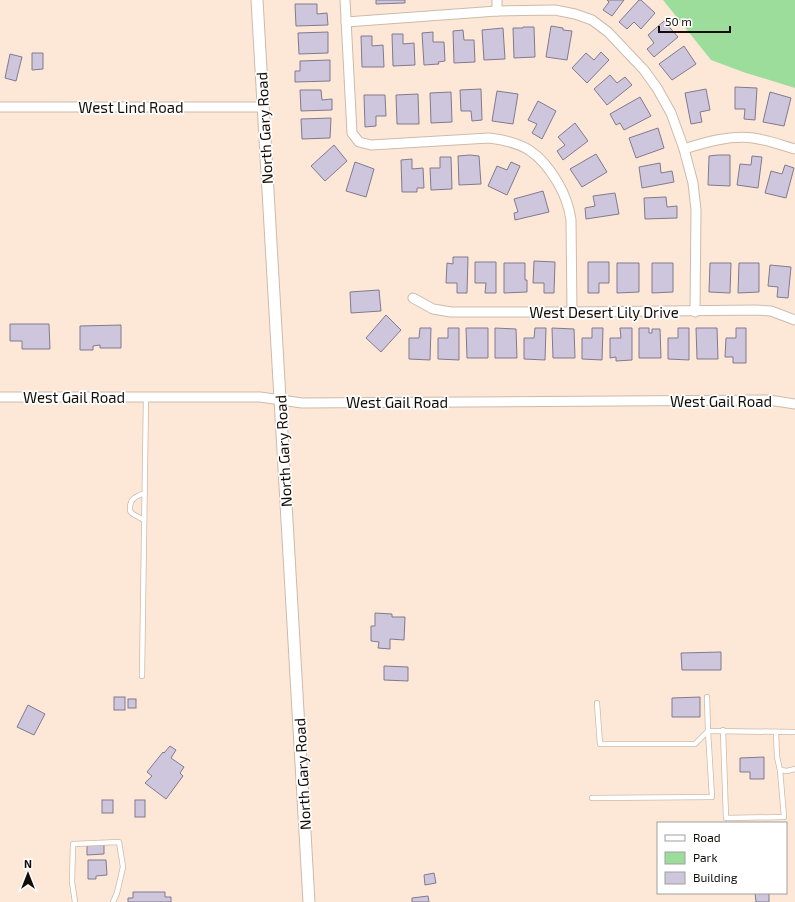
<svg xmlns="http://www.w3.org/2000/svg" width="795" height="902" font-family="'Exo 2',sans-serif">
	<rect width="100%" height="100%" fill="#fde8d8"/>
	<path fill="#9ddd9b" d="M 663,0 L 795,0 L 795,88 L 743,72 L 711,60 Z"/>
	<g fill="#cec6dc" stroke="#817a8e">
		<path d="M 376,0 L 405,0 L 405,3 L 376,4 Z"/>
		<path d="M 607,0 L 624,0 L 612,16 L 603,10 L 609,2 Z"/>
		<path d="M 639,0 L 641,0 L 655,13 L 641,29 L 634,22 L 627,29 L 619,22 Z"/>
		<path d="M 295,4 L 317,4 L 317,14 L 327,13 L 328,25 L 296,26 Z"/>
		<path d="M 664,21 L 678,37 L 654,57 L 647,49 L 654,43 L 648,35 Z"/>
		<path d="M 551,26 L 563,28 L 563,30 L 572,31 L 567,60 L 546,57 Z"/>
		<path d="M 523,27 L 534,27 L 535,57 L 514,58 L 513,28 L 523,28 Z"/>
		<path d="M 503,28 L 505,59 L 484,60 L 482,30 Z"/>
		<path d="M 463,30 L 464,40 L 474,40 L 475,62 L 454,63 L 453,31 Z"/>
		<path d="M 328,32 L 328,53 L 299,54 L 298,33 Z"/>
		<path d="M 433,32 L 433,42 L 444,42 L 445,61 L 438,62 L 439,64 L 424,65 L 422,33 Z"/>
		<path d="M 392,34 L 403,34 L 403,44 L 414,43 L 415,65 L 393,66 Z"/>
		<path d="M 361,36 L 372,36 L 372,46 L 383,45 L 384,67 L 362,67 Z"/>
		<path d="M 684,46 L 696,64 L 672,80 L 659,64 Z"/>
		<path d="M 601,52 L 609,60 L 587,83 L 572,68 L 586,53 L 594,60 Z"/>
		<path d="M 32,53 L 43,53 L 43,69 L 32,70 Z"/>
		<path d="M 10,54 L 22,57 L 16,81 L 5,78 Z"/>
		<path d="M 330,60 L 330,81 L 295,82 L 295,71 L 300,71 L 300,61 Z"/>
		<path d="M 610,75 L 617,83 L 625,77 L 632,85 L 607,105 L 594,89 Z"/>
		<path d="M 735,87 L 757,88 L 755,120 L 744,119 L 745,109 L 735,109 Z"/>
		<path d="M 481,89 L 482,120 L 472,121 L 471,111 L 461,111 L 460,90 Z"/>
		<path d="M 706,89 L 710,110 L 700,112 L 702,122 L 691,124 L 685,93 Z"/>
		<path d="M 300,90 L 321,90 L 322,100 L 332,99 L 332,110 L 301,111 Z"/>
		<path d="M 497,91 L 518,94 L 513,124 L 492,121 Z"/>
		<path d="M 451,92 L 452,122 L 431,123 L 430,93 Z"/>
		<path d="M 770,92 L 791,98 L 784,126 L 763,122 Z"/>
		<path d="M 418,94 L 419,124 L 397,124 L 396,95 Z"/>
		<path d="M 364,95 L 385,95 L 386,116 L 376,116 L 376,126 L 365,127 Z"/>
		<path d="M 640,97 L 651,116 L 624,130 L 620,123 L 616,125 L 610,114 Z"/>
		<path d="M 538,101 L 556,111 L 542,139 L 532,133 L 537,124 L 528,120 Z"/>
		<path d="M 331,118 L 330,138 L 302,139 L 301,119 Z"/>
		<path d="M 575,123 L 588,141 L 563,160 L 557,151 L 565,145 L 558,137 Z"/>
		<path d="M 658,128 L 664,148 L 636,158 L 629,138 Z"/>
		<path d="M 334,145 L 347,161 L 325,181 L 311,166 Z"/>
		<path d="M 596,154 L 607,172 L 582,187 L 570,169 Z"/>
		<path d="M 470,155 L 479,156 L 481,184 L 459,185 L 458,156 Z"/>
		<path d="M 718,155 L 730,155 L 730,186 L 708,185 L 709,156 Z"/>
		<path d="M 752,156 L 762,157 L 758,188 L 737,185 L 740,164 L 751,165 Z"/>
		<path d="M 440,157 L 451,157 L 452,189 L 431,190 L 430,168 L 440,168 Z"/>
		<path d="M 412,159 L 412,169 L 423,168 L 424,188 L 417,188 L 417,192 L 402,192 L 401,160 Z"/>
		<path d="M 355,162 L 374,169 L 366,197 L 346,191 Z"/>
		<path d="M 511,162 L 520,166 L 507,195 L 488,186 L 497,166 L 507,170 Z"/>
		<path d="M 660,163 L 661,173 L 672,171 L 674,182 L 642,188 L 639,167 Z"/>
		<path d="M 785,165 L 794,168 L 786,198 L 765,193 L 771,171 L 782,174 Z"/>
		<path d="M 543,191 L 549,212 L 515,220 L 514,213 L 518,212 L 514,199 Z"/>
		<path d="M 615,193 L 619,214 L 586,219 L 585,208 L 595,206 L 593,196 Z"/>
		<path d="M 666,197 L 667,207 L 677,206 L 677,218 L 645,219 L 644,198 Z"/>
		<path d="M 453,257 L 468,257 L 467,293 L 457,293 L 457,283 L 446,283 L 447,263 L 453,264 Z"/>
		<path d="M 534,261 L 555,262 L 554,293 L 544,293 L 544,283 L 533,283 Z"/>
		<path d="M 475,262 L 496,262 L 496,293 L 485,293 L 486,283 L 475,283 Z"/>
		<path d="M 588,262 L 609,262 L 609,283 L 599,283 L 599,293 L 588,293 Z"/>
		<path d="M 504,263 L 525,263 L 525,280 L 527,280 L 527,292 L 504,293 Z"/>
		<path d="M 617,263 L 639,263 L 639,292 L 617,293 Z"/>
		<path d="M 652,263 L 673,263 L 673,292 L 652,293 Z"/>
		<path d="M 710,263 L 731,263 L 730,293 L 709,292 Z"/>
		<path d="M 739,263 L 759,263 L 759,292 L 738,293 Z"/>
		<path d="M 770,265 L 791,267 L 788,298 L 777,297 L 778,287 L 768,286 Z"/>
		<path d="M 379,290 L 381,311 L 351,313 L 350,292 Z"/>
		<path d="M 386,315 L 401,330 L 381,352 L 366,338 Z"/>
		<path d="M 10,324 L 49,324 L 50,349 L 22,349 L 22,341 L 10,341 Z"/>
		<path d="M 121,325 L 121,348 L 100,348 L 100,345 L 93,346 L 93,350 L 80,350 L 80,326 Z"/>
		<path d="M 420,328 L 431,328 L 430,360 L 409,359 L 409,338 L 419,338 Z"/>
		<path d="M 448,328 L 459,328 L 459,360 L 438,359 L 438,338 L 448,338 Z"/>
		<path d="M 466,328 L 488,328 L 488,358 L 467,358 Z"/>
		<path d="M 495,328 L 516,329 L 517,358 L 495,358 Z"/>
		<path d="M 535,328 L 546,328 L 545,360 L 524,359 L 524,338 L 534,338 Z"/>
		<path d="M 552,328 L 574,329 L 575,358 L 553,358 Z"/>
		<path d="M 592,328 L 603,328 L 602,360 L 582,359 L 582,338 L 592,338 Z"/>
		<path d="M 620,328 L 632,328 L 632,360 L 616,361 L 616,357 L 610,358 L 610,338 L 621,338 Z"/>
		<path d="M 639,328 L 649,328 L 649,333 L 652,333 L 652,329 L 660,329 L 661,358 L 639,358 Z"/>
		<path d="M 678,328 L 689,328 L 689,360 L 668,359 L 668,338 L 678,338 Z"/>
		<path d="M 696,328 L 717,328 L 718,359 L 697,359 Z"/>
		<path d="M 736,328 L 746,328 L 746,363 L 733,363 L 733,357 L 725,357 L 726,338 L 736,338 Z"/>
		<path d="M 375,613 L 392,614 L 392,617 L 405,617 L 404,640 L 390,639 L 390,649 L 378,648 L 379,642 L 371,641 L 371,626 L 375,626 Z"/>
		<path d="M 721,652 L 721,670 L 682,670 L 681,653 Z"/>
		<path d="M 384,666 L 408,667 L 408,681 L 384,680 Z"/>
		<rect x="114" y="697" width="11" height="13"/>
		<path d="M 700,697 L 700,717 L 672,717 L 672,698 Z"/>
		<rect x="128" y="699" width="8" height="9"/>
		<path d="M 28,705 L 45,714 L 34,735 L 17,727 Z"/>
		<path d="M 170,746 L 176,750 L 171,758 L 184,767 L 180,773 L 183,776 L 166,799 L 145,783 L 152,776 L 147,772 L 163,752 L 164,753 Z"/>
		<path d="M 764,757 L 764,779 L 750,779 L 750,772 L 740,772 L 740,758 Z"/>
		<rect x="102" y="800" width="11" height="13"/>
		<rect x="135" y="800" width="10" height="17"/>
		<path d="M 104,844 L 104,854 L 87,855 L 87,845 Z"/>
		<path d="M 88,860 L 106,860 L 107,875 L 96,876 L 96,879 L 88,879 Z"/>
		<path d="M 434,873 L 436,883 L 425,885 L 424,875 Z"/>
		<path d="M 133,892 L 165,892 L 165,897 L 171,897 L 171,902 L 128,902 L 128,898 L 133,898 Z"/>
		<path d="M 755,893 L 769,893 L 769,902 L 756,902 Z"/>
		<path d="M 428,896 L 429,902 L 412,902 L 412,898 Z"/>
	</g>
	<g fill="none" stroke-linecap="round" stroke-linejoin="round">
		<defs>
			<g id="service">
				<path d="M 144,520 C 141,518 136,516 133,514 C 130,512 130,511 130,508 C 130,498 137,496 145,493"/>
				<path d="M 142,676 L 146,397"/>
				<path d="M 707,697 L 708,731 L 795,732"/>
				<path d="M 597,703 L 600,744 L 695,744 L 708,731"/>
				<path d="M 723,730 L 726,818 L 784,817 L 780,770"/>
				<path d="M 776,732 L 777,757 L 780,770 L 787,771 L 795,769"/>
				<path d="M 592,798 L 712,797 L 708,731"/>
				<path d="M 75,902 L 72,882 L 73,844 L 119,842 L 123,867 L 117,893 L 113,902"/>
			</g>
			<g id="minor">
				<path d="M 345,0 L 352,133 L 359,142 L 371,145 L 489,138 C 523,142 540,152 558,183 C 565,195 569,206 571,220 L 572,312"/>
				<path d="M 497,0 L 497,11"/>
				<path d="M 346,22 L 497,11 L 555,10 L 575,14 L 592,20 L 608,32 L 644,70 L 657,88 L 671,113 L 684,149 L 693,183 L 696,210 L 695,312"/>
				<path d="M 0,107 L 262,107"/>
				<path d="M 684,149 C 706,142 730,135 753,138 C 768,140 781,145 795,149"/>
				<path d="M 413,298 L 433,309 L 451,312 L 572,312 L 756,310 L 771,311 L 795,320"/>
				<path d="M 0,397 L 260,397 L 302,403 L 769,400 L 795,404"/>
			</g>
			<path id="tertiary" d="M 257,0 L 309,902"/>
		</defs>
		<use href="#service" stroke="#cebaaa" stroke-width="6"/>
		<use href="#minor" stroke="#cebaaa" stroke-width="11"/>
		<use href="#tertiary" stroke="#cebaaa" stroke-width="13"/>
		<use href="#service" stroke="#fff" stroke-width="4.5"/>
		<use href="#minor" stroke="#fff" stroke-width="9"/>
		<use href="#tertiary" stroke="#fff" stroke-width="11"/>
	</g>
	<g text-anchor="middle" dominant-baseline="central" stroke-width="3.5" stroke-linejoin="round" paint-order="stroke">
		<g font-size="15" fill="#140e08" stroke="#fff">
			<text x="131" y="107">West Lind Road</text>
			<text transform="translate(264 128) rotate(-93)">North Gary Road</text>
			<text x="604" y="312">West Desert Lily Drive</text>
			<text x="74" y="397">West Gail Road</text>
			<text x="721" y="401">West Gail Road</text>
			<text x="397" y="402">West Gail Road</text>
			<text transform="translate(283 451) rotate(-93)">North Gary Road</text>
			<text transform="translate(302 774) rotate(-93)">North Gary Road</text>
		</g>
	</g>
	<rect x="657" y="822" width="130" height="72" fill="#ffffff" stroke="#a19f9c"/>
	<rect x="665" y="835" width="20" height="6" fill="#ffffff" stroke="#a19f9c"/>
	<text x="693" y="842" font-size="12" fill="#140e08">Road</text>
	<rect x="665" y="852" width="20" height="12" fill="#9ddd9b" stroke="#a19f9c"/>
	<text x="693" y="862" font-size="12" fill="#140e08">Park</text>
	<rect x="665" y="872" width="20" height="12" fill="#cec6dc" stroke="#a19f9c"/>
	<text x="693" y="882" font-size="12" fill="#140e08">Building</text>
	<g transform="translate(28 874)" stroke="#ffffff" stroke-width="3" paint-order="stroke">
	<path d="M0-3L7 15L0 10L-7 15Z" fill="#140e08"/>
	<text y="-6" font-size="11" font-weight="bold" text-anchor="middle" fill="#140e08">N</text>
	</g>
	<path d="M659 26v6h71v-6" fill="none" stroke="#140e08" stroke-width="2"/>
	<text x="665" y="26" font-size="12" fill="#140e08" stroke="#ffffff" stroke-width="3" paint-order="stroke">50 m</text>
</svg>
